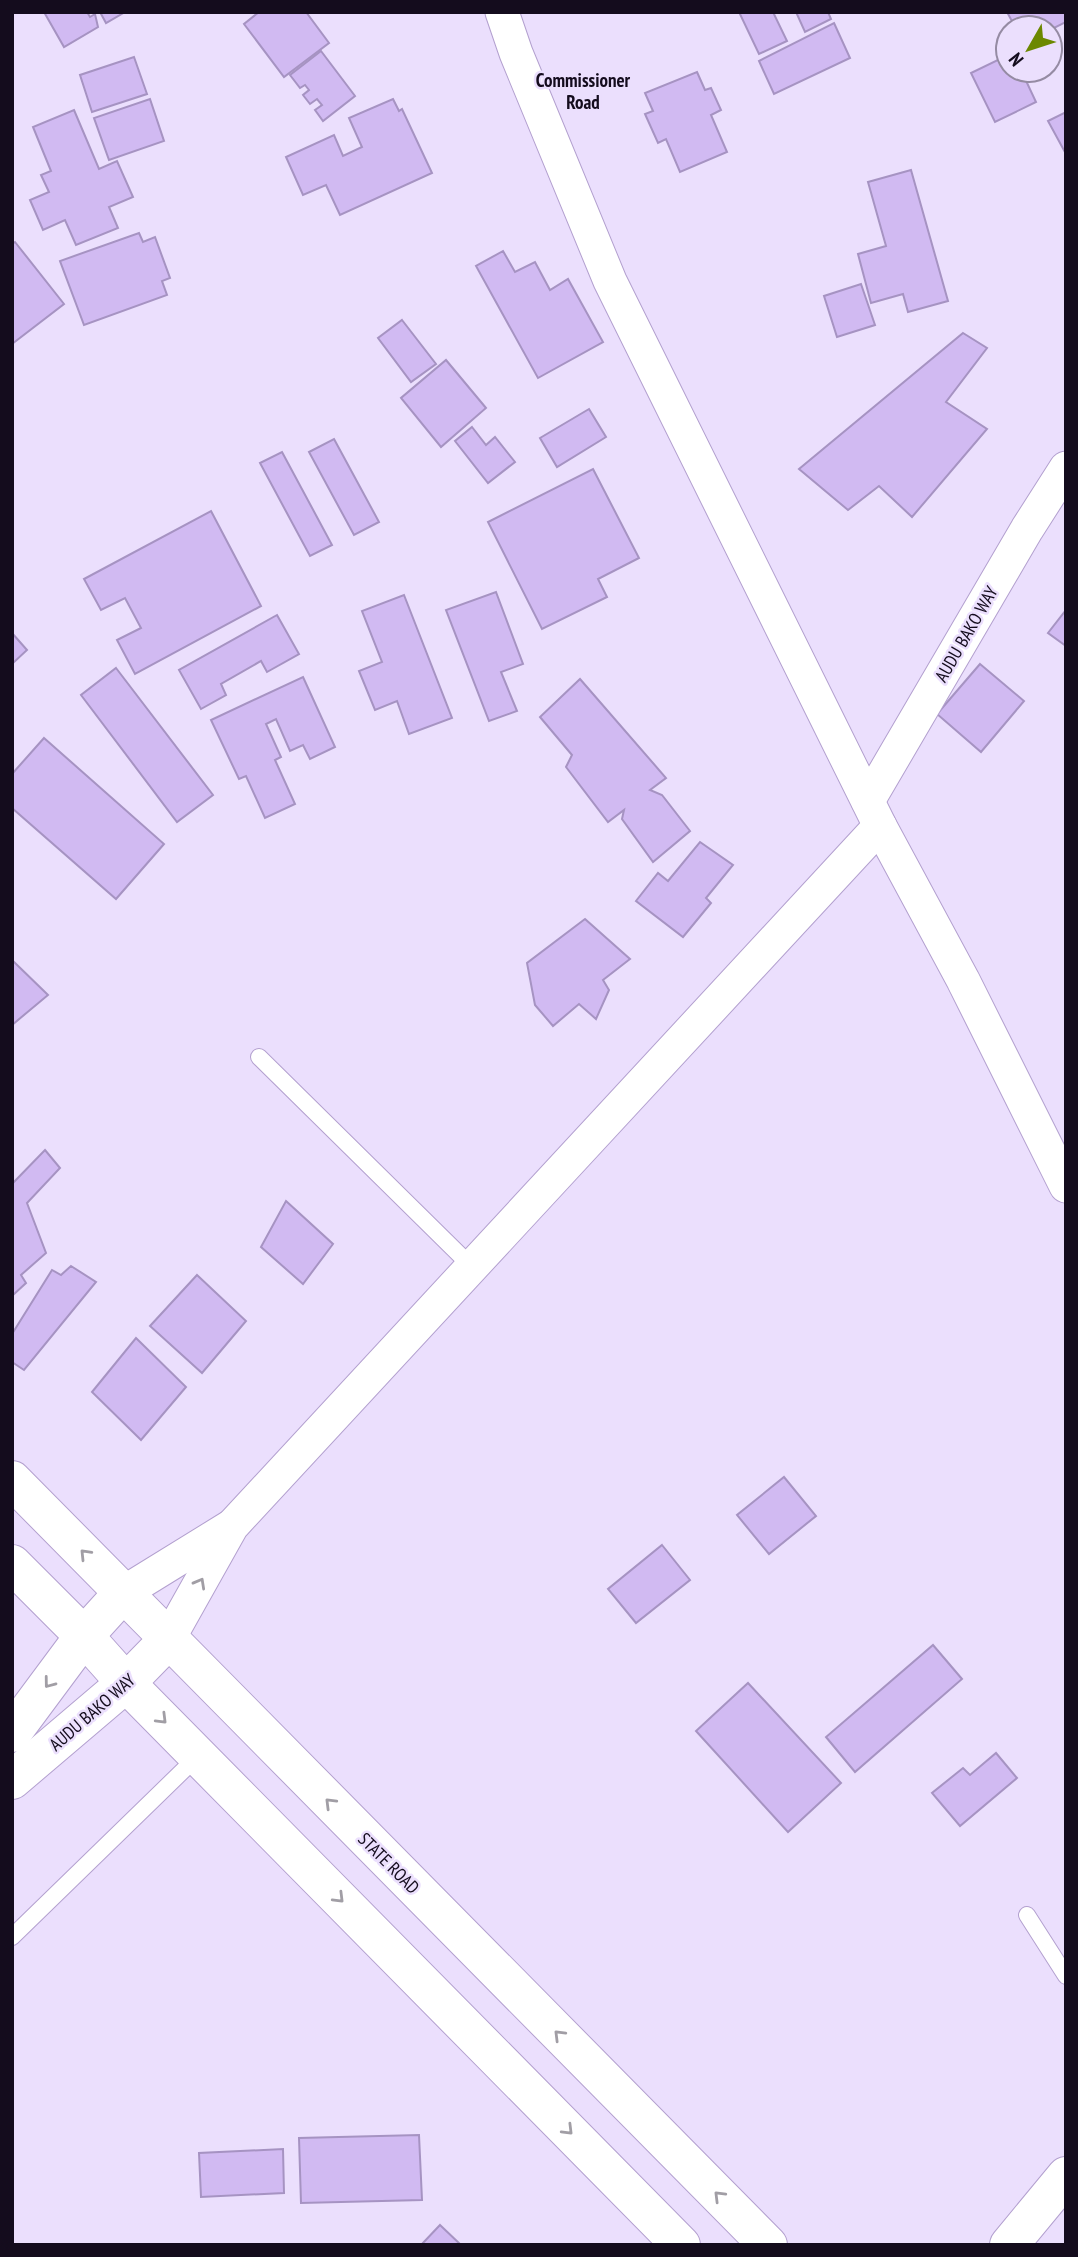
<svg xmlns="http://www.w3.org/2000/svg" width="1078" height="2257" font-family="'PT Sans Narrow',sans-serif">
	<rect width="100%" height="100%" fill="#ebdffd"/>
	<g fill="#d1baf2" stroke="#a693c2" stroke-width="2">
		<path d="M 44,12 L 87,12 L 90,17 L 95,14 L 98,27 L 64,47 Z"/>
		<path d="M 100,12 L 125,12 L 106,23 Z"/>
		<path d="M 259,12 L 306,12 L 329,43 L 284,77 L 244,24 Z"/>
		<path d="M 739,12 L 773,12 L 787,41 L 759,54 Z"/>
		<path d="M 796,12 L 828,12 L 831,19 L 805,32 Z"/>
		<path d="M 1007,12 L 1066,12 L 1066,22 L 1050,30 L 1030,28 L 1026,20 L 1014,25 Z"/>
		<path d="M 834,23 L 850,58 L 774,94 L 759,61 Z"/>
		<path d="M 321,51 L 355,96 L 323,121 L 315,110 L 322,105 L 317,99 L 310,104 L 303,95 L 309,90 L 305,85 L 300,88 L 290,75 Z"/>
		<path d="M 1008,55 L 1008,70 L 1021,70 L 1036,102 L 995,122 L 971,73 Z"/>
		<path d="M 134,57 L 147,94 L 92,112 L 80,75 Z"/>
		<path d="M 697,72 L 705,90 L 711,88 L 721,110 L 711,115 L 727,152 L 680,172 L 666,139 L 658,143 L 645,114 L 653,111 L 645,93 Z"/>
		<path d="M 150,99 L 164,141 L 109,160 L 94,118 Z"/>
		<path d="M 393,99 L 399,111 L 402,109 L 432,173 L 340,215 L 326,185 L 303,195 L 286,157 L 334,135 L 343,156 L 362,147 L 349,118 Z"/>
		<path d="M 74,110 L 99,169 L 117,161 L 133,197 L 109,207 L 118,228 L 76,245 L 65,220 L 43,230 L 30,200 L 49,192 L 41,175 L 51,171 L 33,127 Z"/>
		<path d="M 1066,112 L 1066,154 L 1048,121 Z"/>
		<path d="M 911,170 L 948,301 L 908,312 L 903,294 L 871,303 L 858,254 L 886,246 L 868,182 Z"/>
		<path d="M 139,233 L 143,242 L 155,237 L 170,278 L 162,281 L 167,295 L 84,325 L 60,261 Z"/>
		<path d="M 15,242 L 64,304 L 12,344 L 12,244 Z"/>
		<path d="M 503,251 L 515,272 L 535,262 L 550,290 L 568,279 L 603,342 L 538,378 L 476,266 Z"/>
		<path d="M 861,284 L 875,325 L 837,337 L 824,296 Z"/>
		<path d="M 402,320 L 436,364 L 411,382 L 378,338 Z"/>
		<path d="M 963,333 L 987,348 L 946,402 L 987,429 L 912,517 L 879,486 L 848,510 L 799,469 Z"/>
		<path d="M 446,360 L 486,408 L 441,447 L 401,398 Z"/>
		<path d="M 589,409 L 606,437 L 557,467 L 540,438 Z"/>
		<path d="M 472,427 L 486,445 L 495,437 L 515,462 L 488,483 L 455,441 Z"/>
		<path d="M 334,439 L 379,522 L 354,535 L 309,452 Z"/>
		<path d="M 282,452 L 332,545 L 310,556 L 260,463 Z"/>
		<path d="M 593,469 L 639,558 L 598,579 L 607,597 L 542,629 L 488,522 Z"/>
		<path d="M 211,511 L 261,606 L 135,674 L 117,640 L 141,628 L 125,598 L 101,610 L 84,579 Z"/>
		<path d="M 496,592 L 523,664 L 501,672 L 517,711 L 489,721 L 446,610 Z"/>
		<path d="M 404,595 L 452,718 L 409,734 L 397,701 L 375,710 L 359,671 L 382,662 L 362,611 Z"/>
		<path d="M 1066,610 L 1066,646 L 1048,633 Z"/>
		<path d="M 277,615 L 299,654 L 267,672 L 261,661 L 221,684 L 226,695 L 201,709 L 179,670 Z"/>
		<path d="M 12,633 L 27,650 L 12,664 Z"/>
		<path d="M 980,664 L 1024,701 L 981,752 L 937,714 Z"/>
		<path d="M 116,668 L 213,795 L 177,822 L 81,695 Z"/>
		<path d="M 303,677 L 335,747 L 310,759 L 303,745 L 290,751 L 276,719 L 266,724 L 281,757 L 275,760 L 295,804 L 265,818 L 246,776 L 239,779 L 211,720 Z"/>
		<path d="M 580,679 L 666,778 L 650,790 L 662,795 L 690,831 L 653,862 L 622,819 L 624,810 L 608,822 L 566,767 L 572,755 L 540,717 Z"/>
		<path d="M 44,738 L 164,844 L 116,899 L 12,808 L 12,774 Z"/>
		<path d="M 700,842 L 733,865 L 706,898 L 711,903 L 683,937 L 636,901 L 658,873 L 668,881 Z"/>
		<path d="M 585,919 L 630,959 L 603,980 L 609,990 L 596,1019 L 579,1004 L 553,1026 L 535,1005 L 527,963 Z"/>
		<path d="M 12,960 L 48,995 L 12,1025 Z"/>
		<path d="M 45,1150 L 60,1168 L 27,1203 L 46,1253 L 21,1275 L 26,1283 L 12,1296 L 12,1184 Z"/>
		<path d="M 286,1201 L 333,1244 L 303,1284 L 261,1247 Z"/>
		<path d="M 71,1266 L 96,1282 L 24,1370 L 12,1362 L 12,1334 L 52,1270 L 61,1275 Z"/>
		<path d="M 197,1275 L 246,1321 L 202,1373 L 150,1326 Z"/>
		<path d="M 136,1338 L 186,1387 L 141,1440 L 92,1392 Z"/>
		<path d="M 784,1477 L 816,1516 L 769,1554 L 737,1515 Z"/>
		<path d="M 662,1545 L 690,1580 L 636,1623 L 608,1589 Z"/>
		<path d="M 933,1645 L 962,1679 L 855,1772 L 826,1737 Z"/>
		<path d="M 748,1683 L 841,1783 L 788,1832 L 696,1731 Z"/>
		<path d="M 996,1753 L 1017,1778 L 960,1826 L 932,1793 L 963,1768 L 970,1775 Z"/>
		<path d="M 419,2135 L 422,2200 L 301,2203 L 299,2138 Z"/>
		<path d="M 283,2149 L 284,2193 L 201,2197 L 199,2153 Z"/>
		<path d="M 440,2225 L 461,2245 L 421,2245 Z"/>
	</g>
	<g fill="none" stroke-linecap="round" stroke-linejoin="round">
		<defs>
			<g id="service">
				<path d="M 259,1057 L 472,1267"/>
				<path d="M 1027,1915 L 1066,1976"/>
				<path d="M 12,1937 L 198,1756"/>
			</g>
			<g id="minor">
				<path d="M 502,12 L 516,53 L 610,281 L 880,826 L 963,980 L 1066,1186"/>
				<path d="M 868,801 L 1027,529 L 1066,468"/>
				<path d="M 123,1593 L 230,1527"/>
				<path d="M 168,1640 L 232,1526 L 880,826"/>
			</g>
			<path id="tertiary" d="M 1009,2245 L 1066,2176"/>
			<g id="secondary">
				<path d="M 12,1733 L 84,1636 L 123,1593"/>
				<path d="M 12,1780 L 126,1683 L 168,1640"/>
			</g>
			<g id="primary">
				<path d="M 12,1480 L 768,2245"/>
				<path d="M 12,1564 L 84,1636 L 126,1683 L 681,2245"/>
			</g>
		</defs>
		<use href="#service" stroke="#b3a0cf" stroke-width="18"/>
		<use href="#minor" stroke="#b3a0cf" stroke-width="35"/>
		<use href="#tertiary" stroke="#b3a0cf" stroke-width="40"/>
		<use href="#secondary" stroke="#b3a0cf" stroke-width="40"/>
		<use href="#primary" stroke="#b3a0cf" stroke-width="40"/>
		<use href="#service" stroke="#fff" stroke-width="16"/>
		<use href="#minor" stroke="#fff" stroke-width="33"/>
		<use href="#tertiary" stroke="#fff" stroke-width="38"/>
		<use href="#secondary" stroke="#fff" stroke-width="38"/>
		<use href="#primary" stroke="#fff" stroke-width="38"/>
	</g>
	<defs><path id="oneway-chevron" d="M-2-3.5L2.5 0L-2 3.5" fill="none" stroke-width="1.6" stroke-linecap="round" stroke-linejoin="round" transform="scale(1.75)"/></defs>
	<g stroke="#a19ea5">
		<use href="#oneway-chevron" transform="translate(85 1554) rotate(-134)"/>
		<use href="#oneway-chevron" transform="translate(200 1583) rotate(-61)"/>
		<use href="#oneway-chevron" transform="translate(49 1683) rotate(127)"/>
		<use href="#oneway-chevron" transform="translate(162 1719) rotate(45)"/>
		<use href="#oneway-chevron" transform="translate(330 1803) rotate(-135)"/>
		<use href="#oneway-chevron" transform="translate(339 1898) rotate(45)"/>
		<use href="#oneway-chevron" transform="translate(559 2035) rotate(-135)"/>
		<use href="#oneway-chevron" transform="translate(568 2130) rotate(45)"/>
		<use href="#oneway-chevron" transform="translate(719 2196) rotate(-135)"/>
	</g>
	<g text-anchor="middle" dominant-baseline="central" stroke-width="5" stroke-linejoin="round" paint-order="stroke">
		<g font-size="18" fill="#140c1d" stroke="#ebdffd">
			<text transform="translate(966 634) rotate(-60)">AUDU BAKO WAY</text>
			<text transform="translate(92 1712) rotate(-41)">AUDU BAKO WAY</text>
			<text transform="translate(389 1863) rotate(45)">STATE ROAD</text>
		</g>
		<g font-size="19" font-weight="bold" fill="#140c1d" stroke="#ebdffd">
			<text x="583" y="80">Commissioner<tspan x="583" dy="22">Road</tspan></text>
		</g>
	</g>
	<rect width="1078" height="2257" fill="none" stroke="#140c1d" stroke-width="28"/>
	<g transform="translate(1029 49) rotate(231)"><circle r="33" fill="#ebdffd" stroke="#958ba3" stroke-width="2"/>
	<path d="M0-5L12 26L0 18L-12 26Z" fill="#6c8800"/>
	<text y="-10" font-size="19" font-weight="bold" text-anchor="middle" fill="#140c1d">N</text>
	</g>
</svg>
